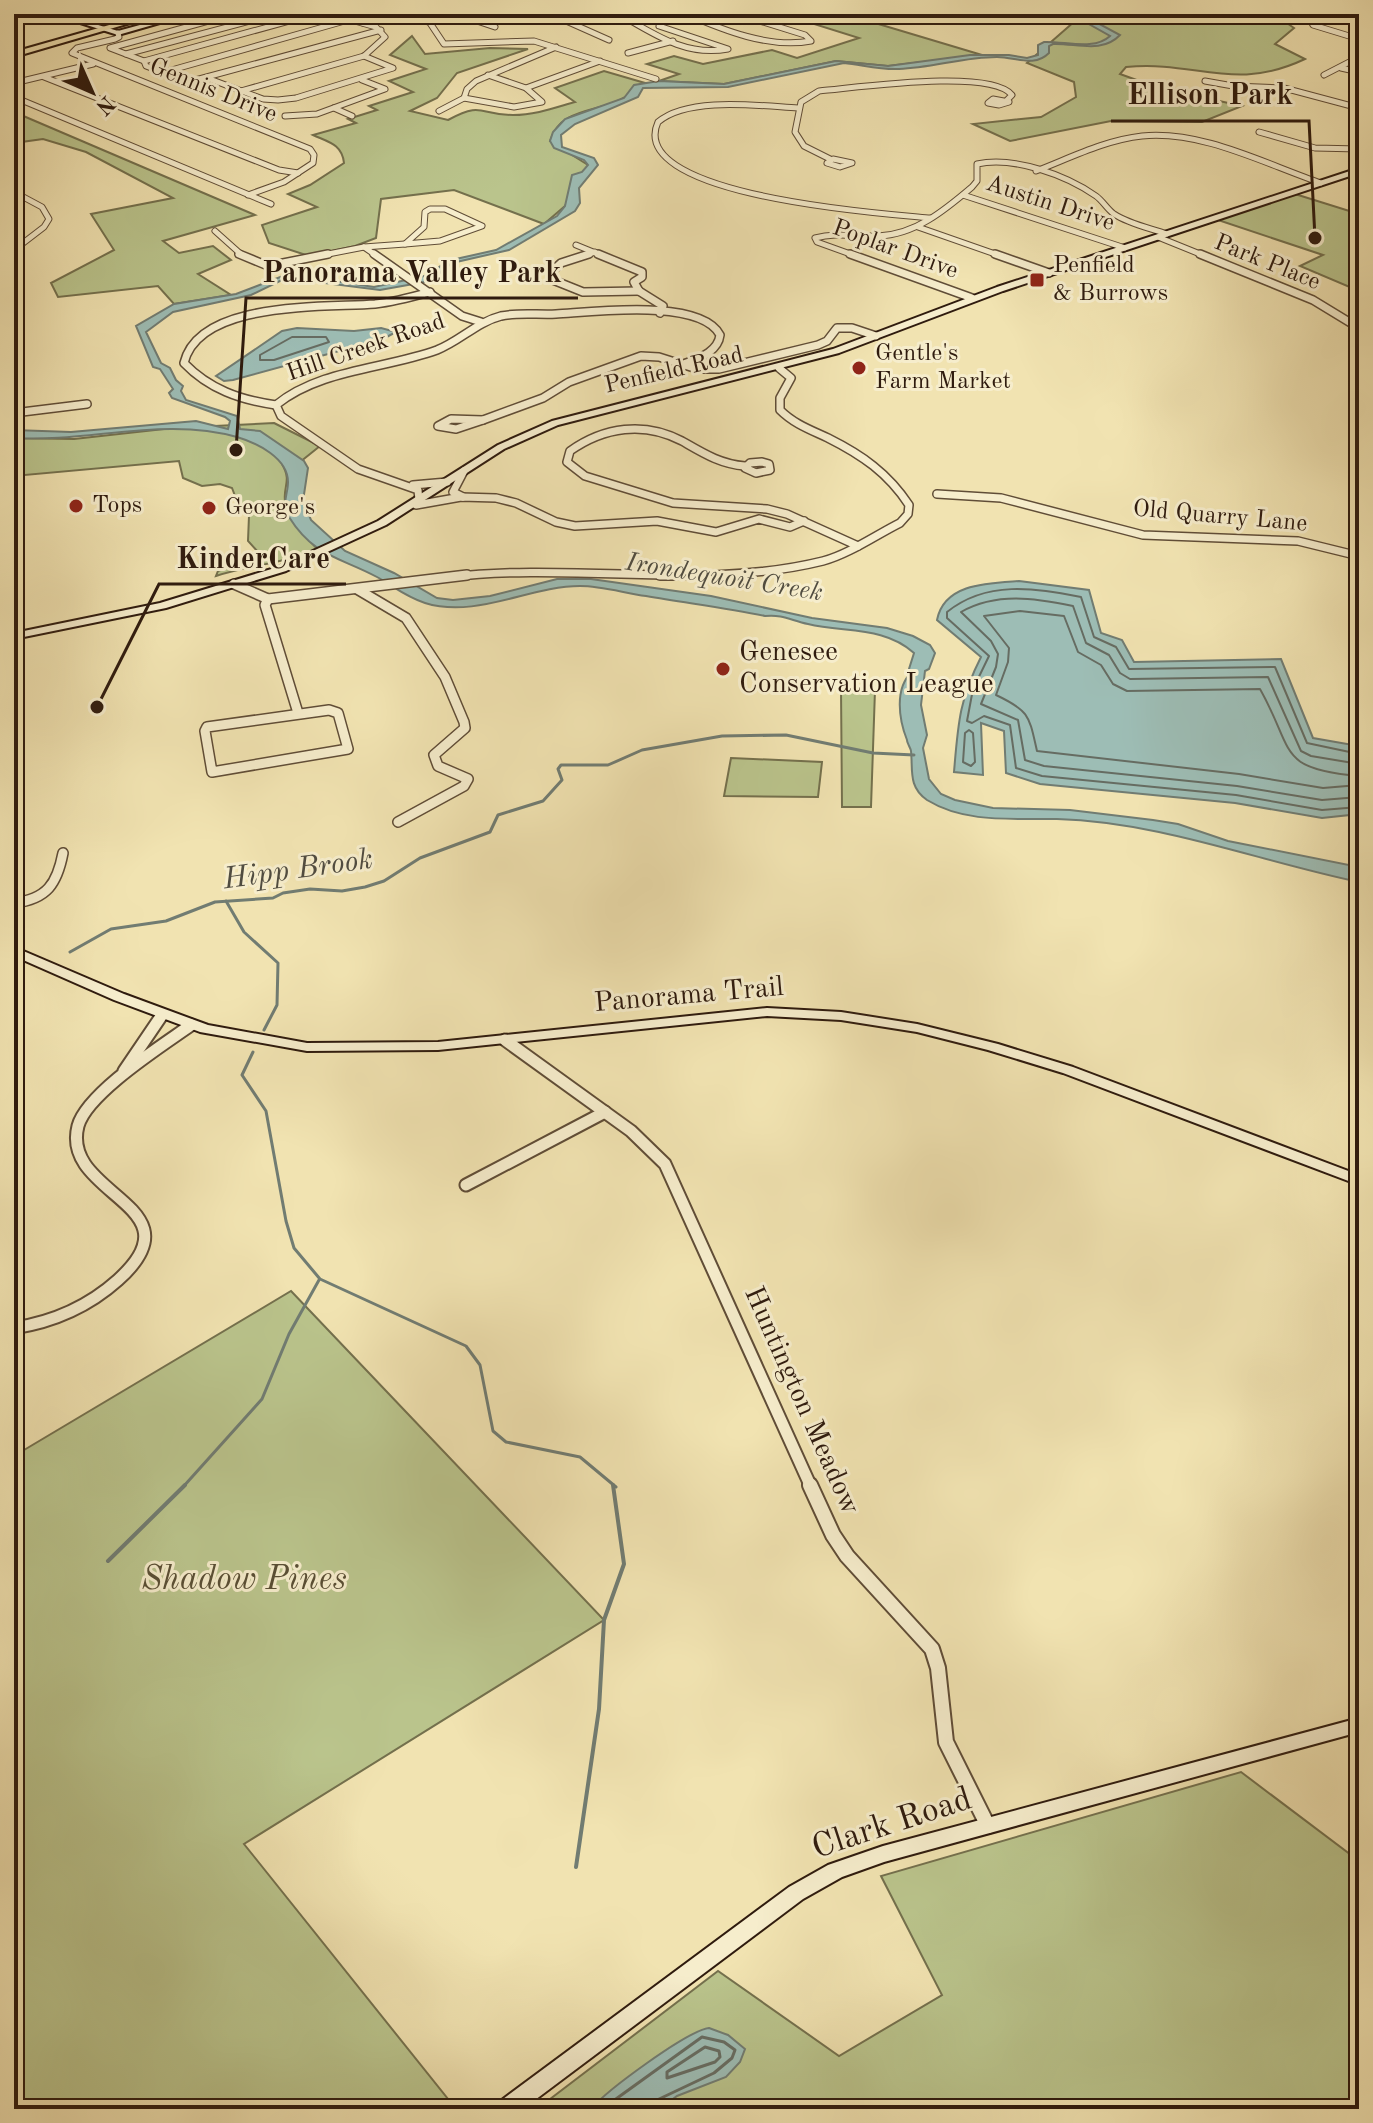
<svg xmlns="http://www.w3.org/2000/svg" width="1373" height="2123" font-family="'Old Standard TT',serif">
	<rect width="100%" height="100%" fill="#f1e3b1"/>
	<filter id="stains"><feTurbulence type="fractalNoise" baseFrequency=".0025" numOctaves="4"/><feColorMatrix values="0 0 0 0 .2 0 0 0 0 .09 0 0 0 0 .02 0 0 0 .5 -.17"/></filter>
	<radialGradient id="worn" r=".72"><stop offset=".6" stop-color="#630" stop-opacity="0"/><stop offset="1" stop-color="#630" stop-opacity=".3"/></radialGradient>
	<g fill="#bac48c" stroke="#74704d" stroke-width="2">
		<path d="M 795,14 L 863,14 L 871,17 L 865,20 L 982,55 L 888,66 L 836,61 L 724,84 L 659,81 L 679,74 L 647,64 L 674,56 L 703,64 L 772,50 L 797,58 L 859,38 L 798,19 Z"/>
		<path d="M 1067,14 L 1274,14 L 1294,28 L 1275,44 L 1305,59 C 1233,93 1197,60 1126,67 L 1120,74 L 1156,87 L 1242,106 L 1202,122 L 1111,121 L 1010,141 L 973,124 L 1041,117 L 1076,97 L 1074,82 L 1027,63 L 1075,21 Z"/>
		<path d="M 412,36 L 425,54 L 490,48 L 528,49 L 457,73 L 437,98 L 410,111 L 448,120 C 484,101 478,115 513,115 C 535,115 554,108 575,102 L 555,88 L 604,71 L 645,83 C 633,86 634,91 625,97 C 600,113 561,106 550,141 L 588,165 L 565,206 L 544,224 L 454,190 L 381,199 L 376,238 L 355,246 L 309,256 L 269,243 L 262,225 L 317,207 L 288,194 L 310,185 L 344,163 C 342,144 328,142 313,135 L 356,123 L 348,119 L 377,110 L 369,106 L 413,92 L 389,81 L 426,69 L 390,55 Z"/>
		<path d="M 14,112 L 255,215 L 163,241 L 179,253 L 213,246 L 231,260 L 198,274 L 231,295 L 174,304 L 158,286 L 58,297 L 51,283 L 114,250 L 91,214 L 173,198 L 86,152 L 43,139 L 14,143 Z"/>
		<path d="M 1295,194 L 1359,214 L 1359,291 L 1300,266 L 1323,255 L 1218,220 Z"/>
		<path d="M 274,423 L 320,446 L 300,462 L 282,464 C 292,481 283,486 285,501 C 287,521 305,535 318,550 C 285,563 250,565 216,576 L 218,571 L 260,554 L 248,541 L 249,516 L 240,509 L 232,488 L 220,484 L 202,486 L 183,478 L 179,461 L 14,476 L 14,438 L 74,439 L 173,428 Z"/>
		<path d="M 841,689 L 875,690 L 871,807 L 842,807 Z"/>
		<path d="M 731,758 L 822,762 L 818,797 L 724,796 Z"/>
		<path d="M 291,1291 L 604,1620 L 244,1844 L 456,2109 L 14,2109 L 14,1456 Z"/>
		<path d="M 1241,1772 L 1359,1861 L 1359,2109 L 537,2109 L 718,1971 L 839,2056 L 942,1995 L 881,1876 Z"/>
	</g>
	<g fill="#9dbdb5" stroke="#717c72" stroke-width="2">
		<path d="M 1071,14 L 1081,14 L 1120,35 C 1102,54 1076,43 1053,44 L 1049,46 L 1049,53 C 1034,68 1016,57 997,57 C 963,57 932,68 899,69 C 880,70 863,65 844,63 L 728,87 L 643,88 L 638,97 L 575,124 L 561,135 L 562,147 L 594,158 L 598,165 L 579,188 L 580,203 L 575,211 L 509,250 L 452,263 L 430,281 L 380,290 L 286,278 L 251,295 L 173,312 L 146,332 L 161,363 L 170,368 L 176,380 L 183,386 L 181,391 L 186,400 L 237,416 L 240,429 L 260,431 L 304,461 L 308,468 L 303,501 L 311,520 L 345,551 L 394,573 L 437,598 L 453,600 L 490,596 L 557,579 L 591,579 L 711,596 L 812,618 L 887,628 L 913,636 L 930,645 L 935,653 L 929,669 L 925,671 L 921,705 L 927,735 L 923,748 L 929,779 L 941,794 L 955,800 L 993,808 L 1070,810 L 1153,820 L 1178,824 L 1228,841 L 1359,867 L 1359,882 C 1258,861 1161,822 1057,819 C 1014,818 966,824 927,800 C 908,787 913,770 911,751 C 911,749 907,743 907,740 C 899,720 894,688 912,672 L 909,669 L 914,653 C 884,626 845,633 808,624 C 792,621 783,614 765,616 C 726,608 686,603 646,596 C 624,593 602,586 580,586 C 530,586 476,619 425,603 C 406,597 393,586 377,577 C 340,557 314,557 289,517 C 281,503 288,495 288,482 C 288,458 257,443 237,437 C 164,416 88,443 14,438 L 14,430 L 71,432 L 196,421 L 228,429 L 230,421 L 225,417 L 172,398 L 169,393 L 173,389 L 160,369 L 153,367 L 136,326 L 174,304 L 236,294 L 288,274 L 374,287 L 429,275 L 447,261 L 496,250 L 557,216 L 565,206 L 572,175 L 582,172 L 588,165 L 584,160 L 554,148 L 550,141 L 553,132 L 565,119 L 624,98 L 634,85 L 659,81 L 724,84 L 836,61 L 888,66 L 970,55 L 1009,55 L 1027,58 L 1038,55 L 1038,45 L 1044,42 C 1065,41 1094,51 1110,36 Z"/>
		<path d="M 381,328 L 396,332 L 383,339 L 233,380 L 224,381 L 216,376 L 282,331 L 297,328 L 354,331 Z"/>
		<path d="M 1019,581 L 1089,590 L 1101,633 L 1122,640 L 1134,662 L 1281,659 L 1313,738 L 1359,746 L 1359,814 L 1322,818 L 1235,803 L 1040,784 L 1006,773 L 1004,731 L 981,723 L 983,775 L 954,772 C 958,725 959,700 981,657 L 937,620 C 944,583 989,583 1019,581 Z"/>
		<path d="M 709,2028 L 728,2035 L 745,2049 L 740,2062 L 726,2077 L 677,2096 L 660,2109 L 591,2109 C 607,2090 687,2031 709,2028 Z"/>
	</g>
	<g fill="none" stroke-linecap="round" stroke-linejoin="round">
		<g stroke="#666c62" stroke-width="2">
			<path d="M 292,337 L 326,337 L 329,342 L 274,360 L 260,360 L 260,355 Z"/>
			<path d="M 969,730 L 973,733 L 975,762 L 971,766 L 963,762 L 965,733 Z"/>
			<path d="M 1359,754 L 1307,743 L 1275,667 L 1129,669 L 1116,647 L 1094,637 L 1081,597 C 1034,588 987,580 947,612 L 947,618 L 989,656 L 973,689 L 967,721 L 972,723 L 984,716 L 1010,725 L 1016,768 L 1042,776 L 1236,795 L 1322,810 L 1359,807"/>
			<path d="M 1359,764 L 1311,756 L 1301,751 L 1268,677 L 1130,679 L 1120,673 L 1109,655 L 1086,643 L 1073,606 C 1035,598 996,592 961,612 L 991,641 L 998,654 L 996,667 L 981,704 L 1018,720 L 1025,760 L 1044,766 L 1237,786 L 1322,800 L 1359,797"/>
			<path d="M 1359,776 C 1276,769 1295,751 1260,689 L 1127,691 L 1113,684 L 1101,665 L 1078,652 L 1064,616 L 1020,611 L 984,616 L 1009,648 L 1008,662 L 996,695 C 1030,711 1029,716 1037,751 L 1239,774 L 1323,788 L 1359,785"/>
		</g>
		<g stroke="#666c62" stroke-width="3">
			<path d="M 705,2047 L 719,2051 L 720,2057 L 715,2062 L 667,2078 L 667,2072 Z"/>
			<path d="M 602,2109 L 702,2037 L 724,2042 L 735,2050 L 732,2058 L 714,2073 L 657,2100 L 654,2109"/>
		</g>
		<g stroke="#717c72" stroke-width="3">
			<path d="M 226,901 L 244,932 L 278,963 L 277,1005 L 264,1030"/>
			<path d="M 70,952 L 111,929 L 166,921 L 215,902 L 273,898 L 283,893 L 310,889 L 342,891 L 365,887 L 384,881 L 420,858 L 490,832 L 498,815 L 543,801 L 562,780 L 558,769 L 561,765 L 608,765 L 642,750 L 722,736 L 786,735 L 873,753 L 914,755"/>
			<path d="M 253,1052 L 242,1075 L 266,1111 L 286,1221 L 294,1248 L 320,1279 L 466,1346 L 480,1365 L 493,1431 L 506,1442 L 580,1457 L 616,1487"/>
			<path d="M 183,1487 L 262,1399 L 289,1334 L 319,1280"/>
		</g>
		<g stroke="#717c72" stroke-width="4">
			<path d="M 108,1561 L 185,1485"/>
			<path d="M 576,1867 L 599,1709 L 604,1620 L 624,1564 L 613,1485"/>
		</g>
		<defs>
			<g id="street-far4">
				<path d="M 234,14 L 110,48 L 144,61 L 315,14"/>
				<path d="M 362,14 L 374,19 L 363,23"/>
				<path d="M 413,14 L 430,23 L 444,44 L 534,41 L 656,79"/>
				<path d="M 456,14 L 495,27"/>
				<path d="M 536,14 L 564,20 L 609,40"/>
				<path d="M 619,14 C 654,34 686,57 728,49 L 659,26"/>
				<path d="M 686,14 C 723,30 770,49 811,41 L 805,35 L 744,16"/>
				<path d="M 1317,14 L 1310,20 L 1313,25 L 1359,39"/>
				<path d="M 713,23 L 748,15"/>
				<path d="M 118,33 L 119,37 L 115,39 L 77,48 L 72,53 L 310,149 L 314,155 L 313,163 L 284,182 L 248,195"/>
				<path d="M 628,53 L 673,41"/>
				<path d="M 126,54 L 276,14"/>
				<path d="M 144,61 L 146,66 L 188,82 L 381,30"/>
				<path d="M 1341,68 L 1359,72"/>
				<path d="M 161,73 L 348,20"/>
				<path d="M 1324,75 L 1359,57"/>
				<path d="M 44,77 L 279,170 L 298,173"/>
				<path d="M 207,78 L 263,99 L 278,100 L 296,98 L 393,68 L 364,56"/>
				<path d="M 1205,81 L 1233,86 L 1284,88 L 1359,108"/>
				<path d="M 14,83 L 93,64"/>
				<path d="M 526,88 L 600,61"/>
				<path d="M 241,91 L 364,56 L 385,37 L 376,27 L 330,14"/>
				<path d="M 14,97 L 271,204"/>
				<path d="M 464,98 L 514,107 L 542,102 L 526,88 L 488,75"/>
				<path d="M 993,99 L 1009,102 L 999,105 L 988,103 Z"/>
				<path d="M 334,108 L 352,116"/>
				<path d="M 798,108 C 761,106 688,96 658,122 C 624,197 890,214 930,218"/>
				<path d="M 439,111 L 464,98 L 467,89 L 476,81 L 556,47"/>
				<path d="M 285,116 L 317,114 L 385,89 L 362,80"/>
				<path d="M 1259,132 L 1315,148 L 1359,149"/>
				<path d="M 830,159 L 804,146 L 795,132 L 801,102 L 819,91 C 856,88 990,68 1012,95 L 1007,100"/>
				<path d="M 833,159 L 852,163 L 840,167 L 827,163 Z"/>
				<path d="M 1036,171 C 1070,158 1105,140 1142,136 C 1202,130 1265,164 1321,183"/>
				<path d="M 14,192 L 42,207 L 49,219 L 44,227 L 14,250"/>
				<path d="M 963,195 L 1125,248"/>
				<path d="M 430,209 L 445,209 L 482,226 L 440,241 L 405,244 L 424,227 L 425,212 Z"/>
				<path d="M 918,227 L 1001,256"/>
				<path d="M 215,231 L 243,256"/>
				<path d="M 1158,237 L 1205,256"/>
				<path d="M 576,245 L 603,256"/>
				<path d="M 364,247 L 377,256"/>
				<path d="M 318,256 L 364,247 L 405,244"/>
				<path d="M 582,256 L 595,252"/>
				<path d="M 856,256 L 817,242 L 815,238 C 837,232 856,237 878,236 C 915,235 945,210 972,187 L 977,181 L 977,164 C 1014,156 1066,175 1096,196 C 1103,201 1107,209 1114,214 C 1129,224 1150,228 1167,234"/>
			</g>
			<g id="street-far3">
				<path d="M 239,254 L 268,266 L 328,254"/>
				<path d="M 374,254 L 462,316 L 481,322"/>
				<path d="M 589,254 L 561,263 L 550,273 L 553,280 L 583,292 L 639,291"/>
				<path d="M 598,254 L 642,272 L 642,277 L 634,282 L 639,291 L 663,306 L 660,313"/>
				<path d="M 850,254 L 972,298"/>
				<path d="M 995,254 L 1049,273"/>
				<path d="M 1200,254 L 1313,300 L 1359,328"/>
				<path d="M 276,405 C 240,400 209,389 184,363 C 199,300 326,308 375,304 C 394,302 412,297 430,292"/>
				<path d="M 14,413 L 87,404"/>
				<path d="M 451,419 L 483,420 L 456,429 L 438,426 Z"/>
				<path d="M 483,420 L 543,398 L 569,382 L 641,356 L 659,357 L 697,369 L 719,369 L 818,345 L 827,341 L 837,328 L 852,328 L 876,336"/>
				<path d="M 762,462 L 769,464 L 770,470 L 756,473 L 745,468 L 750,463 Z"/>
				<path d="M 745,466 C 720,464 703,453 682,441 C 644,421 604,427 570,451 L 567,462 L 585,476 L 673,503 L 767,509 L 787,514 L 858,546"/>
				<path d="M 413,485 L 447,482"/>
				<path d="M 937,494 L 1001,498 L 1143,535 L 1298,541 L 1359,556"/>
				<path d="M 463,497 L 453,492 L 464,471"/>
				<path d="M 419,500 L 418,490 L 358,469 L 281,416 L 276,405 C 320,369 385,369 437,350 C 460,341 477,322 501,316 C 519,312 538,315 556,314 C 593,312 701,298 720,335 C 718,352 699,358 684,364"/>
				<path d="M 416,505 L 461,497 L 496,498 L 516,503 L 556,522 L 575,526 L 657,521 L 716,532 L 759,519 L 790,527 L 804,521"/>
				<path d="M 451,577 C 574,562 702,591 823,561 C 849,554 876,535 900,523 L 908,514 L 909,505 C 888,473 862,455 828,438 C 811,430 794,424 780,410 L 780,398 L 791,378 L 779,368"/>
			</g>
			<g id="street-far2">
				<path d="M 660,575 L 673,575"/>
				<path d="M 234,584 L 268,599 L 467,575"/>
				<path d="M 357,589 L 406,618 L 445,677 L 464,722 L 465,728 L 434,755 L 438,766 L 468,779 L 464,786 L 398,822"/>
				<path d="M 268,599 L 265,605 L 298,713"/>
				<path d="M 329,710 L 338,713 L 348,749 L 212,772 L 205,731 L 207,727 Z"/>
				<path d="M 14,903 C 47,899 57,884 63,853"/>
			</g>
			<g id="street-far1">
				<path d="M 505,1040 L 631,1131 L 665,1164 L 811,1487"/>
				<path d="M 124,1071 L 162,1015"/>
				<path d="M 466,1185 L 605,1112"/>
				<path d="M 14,1328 C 53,1322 89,1306 118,1280 C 202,1205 60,1196 78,1126 C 87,1093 163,1045 191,1025"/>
			</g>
			<path id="street" d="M 810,1485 L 833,1535 L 847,1556 L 932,1649 L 938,1668 L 946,1742 L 988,1826"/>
			<g id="secondary">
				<path d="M 52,14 L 62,14 L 118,31 L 180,14 L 191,14 L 118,35 Z"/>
				<path d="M 1359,168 L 1359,173 L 1003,291 L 839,353 L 558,425 L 504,449 L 386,525 L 286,571 L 166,608 L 14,639 L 14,633 L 160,603 L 278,567 L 378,521 L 498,445 L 552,421 L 833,349 L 997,287 Z"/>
				<path d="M 14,947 L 124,994 L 208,1025 L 307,1043 L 438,1042 L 767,1008 L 841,1012 L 917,1024 L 998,1044 L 1073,1067 L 1359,1175 L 1359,1185 L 1063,1073 L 988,1050 L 917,1032 L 841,1020 L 767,1016 L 438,1050 L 307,1051 L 200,1032 L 114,1000 L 14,956 Z"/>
				<path d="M 1359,1718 L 1359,1732 L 884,1862 L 842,1877 L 803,1899 L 523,2109 L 495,2109 L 499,2102 L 789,1887 L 828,1865 L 883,1846 Z"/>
			</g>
			<path id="primary" d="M 148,14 L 161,14 L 14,57 L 14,52 Z"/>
		</defs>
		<use href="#street-far4" stroke="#604d37" stroke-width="7"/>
		<use href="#street-far3" stroke="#604d37" stroke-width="10"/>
		<use href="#street-far2" stroke="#604d37" stroke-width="12"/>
		<use href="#street-far1" stroke="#604d37" stroke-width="15"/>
		<use href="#street" stroke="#604d37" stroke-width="18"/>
		<use href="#secondary" stroke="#2f1b0e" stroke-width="4"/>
		<use href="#primary" stroke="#2f1b0e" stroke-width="4"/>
		<use href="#street-far4" stroke="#f6edcc" stroke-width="5"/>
		<use href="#street-far3" stroke="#f6edcc" stroke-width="7"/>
		<use href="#street-far2" stroke="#f6edcc" stroke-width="9"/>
		<use href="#street-far1" stroke="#f6edcc" stroke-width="11"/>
		<use href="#street" stroke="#f6edcc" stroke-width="14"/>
		<use href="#secondary" fill="#f6edcc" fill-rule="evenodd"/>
		<use href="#primary" fill="#f1e3b1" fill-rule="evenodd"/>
	</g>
	<g fill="#8f2418" stroke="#f6edcc" stroke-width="3">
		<rect x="1029" y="272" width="16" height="16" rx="4"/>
		<circle cx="859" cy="368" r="8"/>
		<circle cx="76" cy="506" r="8"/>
		<circle cx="209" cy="508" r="8"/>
		<circle cx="723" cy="669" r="8"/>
	</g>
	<g text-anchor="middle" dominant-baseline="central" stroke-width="6" stroke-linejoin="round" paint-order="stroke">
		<g font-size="24" fill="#2f1b0e" stroke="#f6edcc">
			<text transform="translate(213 91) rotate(22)">Gennis Drive</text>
			<text transform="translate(1050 204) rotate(18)">Austin Drive</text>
			<text transform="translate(895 250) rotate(20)">Poplar Drive</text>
			<text transform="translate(1267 263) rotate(22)">Park Place</text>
			<text transform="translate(366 348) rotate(-19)">Hill Creek Road</text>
			<text transform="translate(674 371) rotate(-13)">Penfield Road</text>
			<text transform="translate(1220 517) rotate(5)">Old Quarry Lane</text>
		</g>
		<g font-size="24" fill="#2f1b0e" stroke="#f6edcc" text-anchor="start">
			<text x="1053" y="266">Penfield<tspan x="1053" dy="28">&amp; Burrows</tspan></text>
			<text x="875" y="354">Gentle's<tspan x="875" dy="28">Farm Market</tspan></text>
			<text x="92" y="506">Tops</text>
			<text x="225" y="508">George's</text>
		</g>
		<g font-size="26" font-style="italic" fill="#504c40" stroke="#f6edcc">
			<text transform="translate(724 578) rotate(9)">Irondequoit Creek</text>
		</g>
		<g font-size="28" fill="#2f1b0e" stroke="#f6edcc" text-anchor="start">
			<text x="739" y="653">Genesee<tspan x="739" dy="32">Conservation League</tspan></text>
		</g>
		<g font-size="28" fill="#2f1b0e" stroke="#f6edcc">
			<text transform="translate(689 996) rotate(-5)">Panorama Trail</text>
			<text transform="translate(801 1401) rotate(66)">Huntington Meadow</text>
		</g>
		<g font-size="30" font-style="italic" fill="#504c40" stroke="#f6edcc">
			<text transform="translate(298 870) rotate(-8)">Hipp Brook</text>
		</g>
		<g font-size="34" font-style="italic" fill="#594e34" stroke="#f6edcc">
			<text x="244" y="1580">Shadow Pines</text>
		</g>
		<g font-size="34" fill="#2f1b0e" stroke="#f6edcc">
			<text transform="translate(892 1824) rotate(-18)">Clark Road</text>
		</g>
	</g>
	<path fill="none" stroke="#2f1b0e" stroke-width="3" d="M1315 238L1309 121H1111M236 450L246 298H578M97 707L159 584H346"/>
	<g fill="#2f1b0e" stroke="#f6edcc" stroke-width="3">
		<circle cx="1315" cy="238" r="8"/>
		<circle cx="236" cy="450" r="8"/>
		<circle cx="97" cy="707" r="8"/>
	</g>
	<g font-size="30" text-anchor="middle" font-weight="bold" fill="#2f1b0e" stroke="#f6edcc" stroke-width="6" stroke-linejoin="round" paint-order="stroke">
		<text x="1210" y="104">Ellison Park</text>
		<text x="412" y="282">Panorama Valley Park</text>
		<text x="253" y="568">KinderCare</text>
	</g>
	<rect width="1373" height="2123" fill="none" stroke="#f1e3b1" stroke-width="48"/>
	<rect x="16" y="16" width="1341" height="2091" fill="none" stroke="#2f1b0e" stroke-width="4"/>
	<rect x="24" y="24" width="1325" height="2075" fill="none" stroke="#2f1b0e" stroke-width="2"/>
	<g transform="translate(92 92) rotate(135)" stroke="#f6edcc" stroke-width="6" paint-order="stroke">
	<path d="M0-6L14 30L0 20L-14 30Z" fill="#2f1b0e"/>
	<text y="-12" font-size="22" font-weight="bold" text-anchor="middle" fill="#2f1b0e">N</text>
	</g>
	<rect width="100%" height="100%" filter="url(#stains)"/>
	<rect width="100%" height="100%" fill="url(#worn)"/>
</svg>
